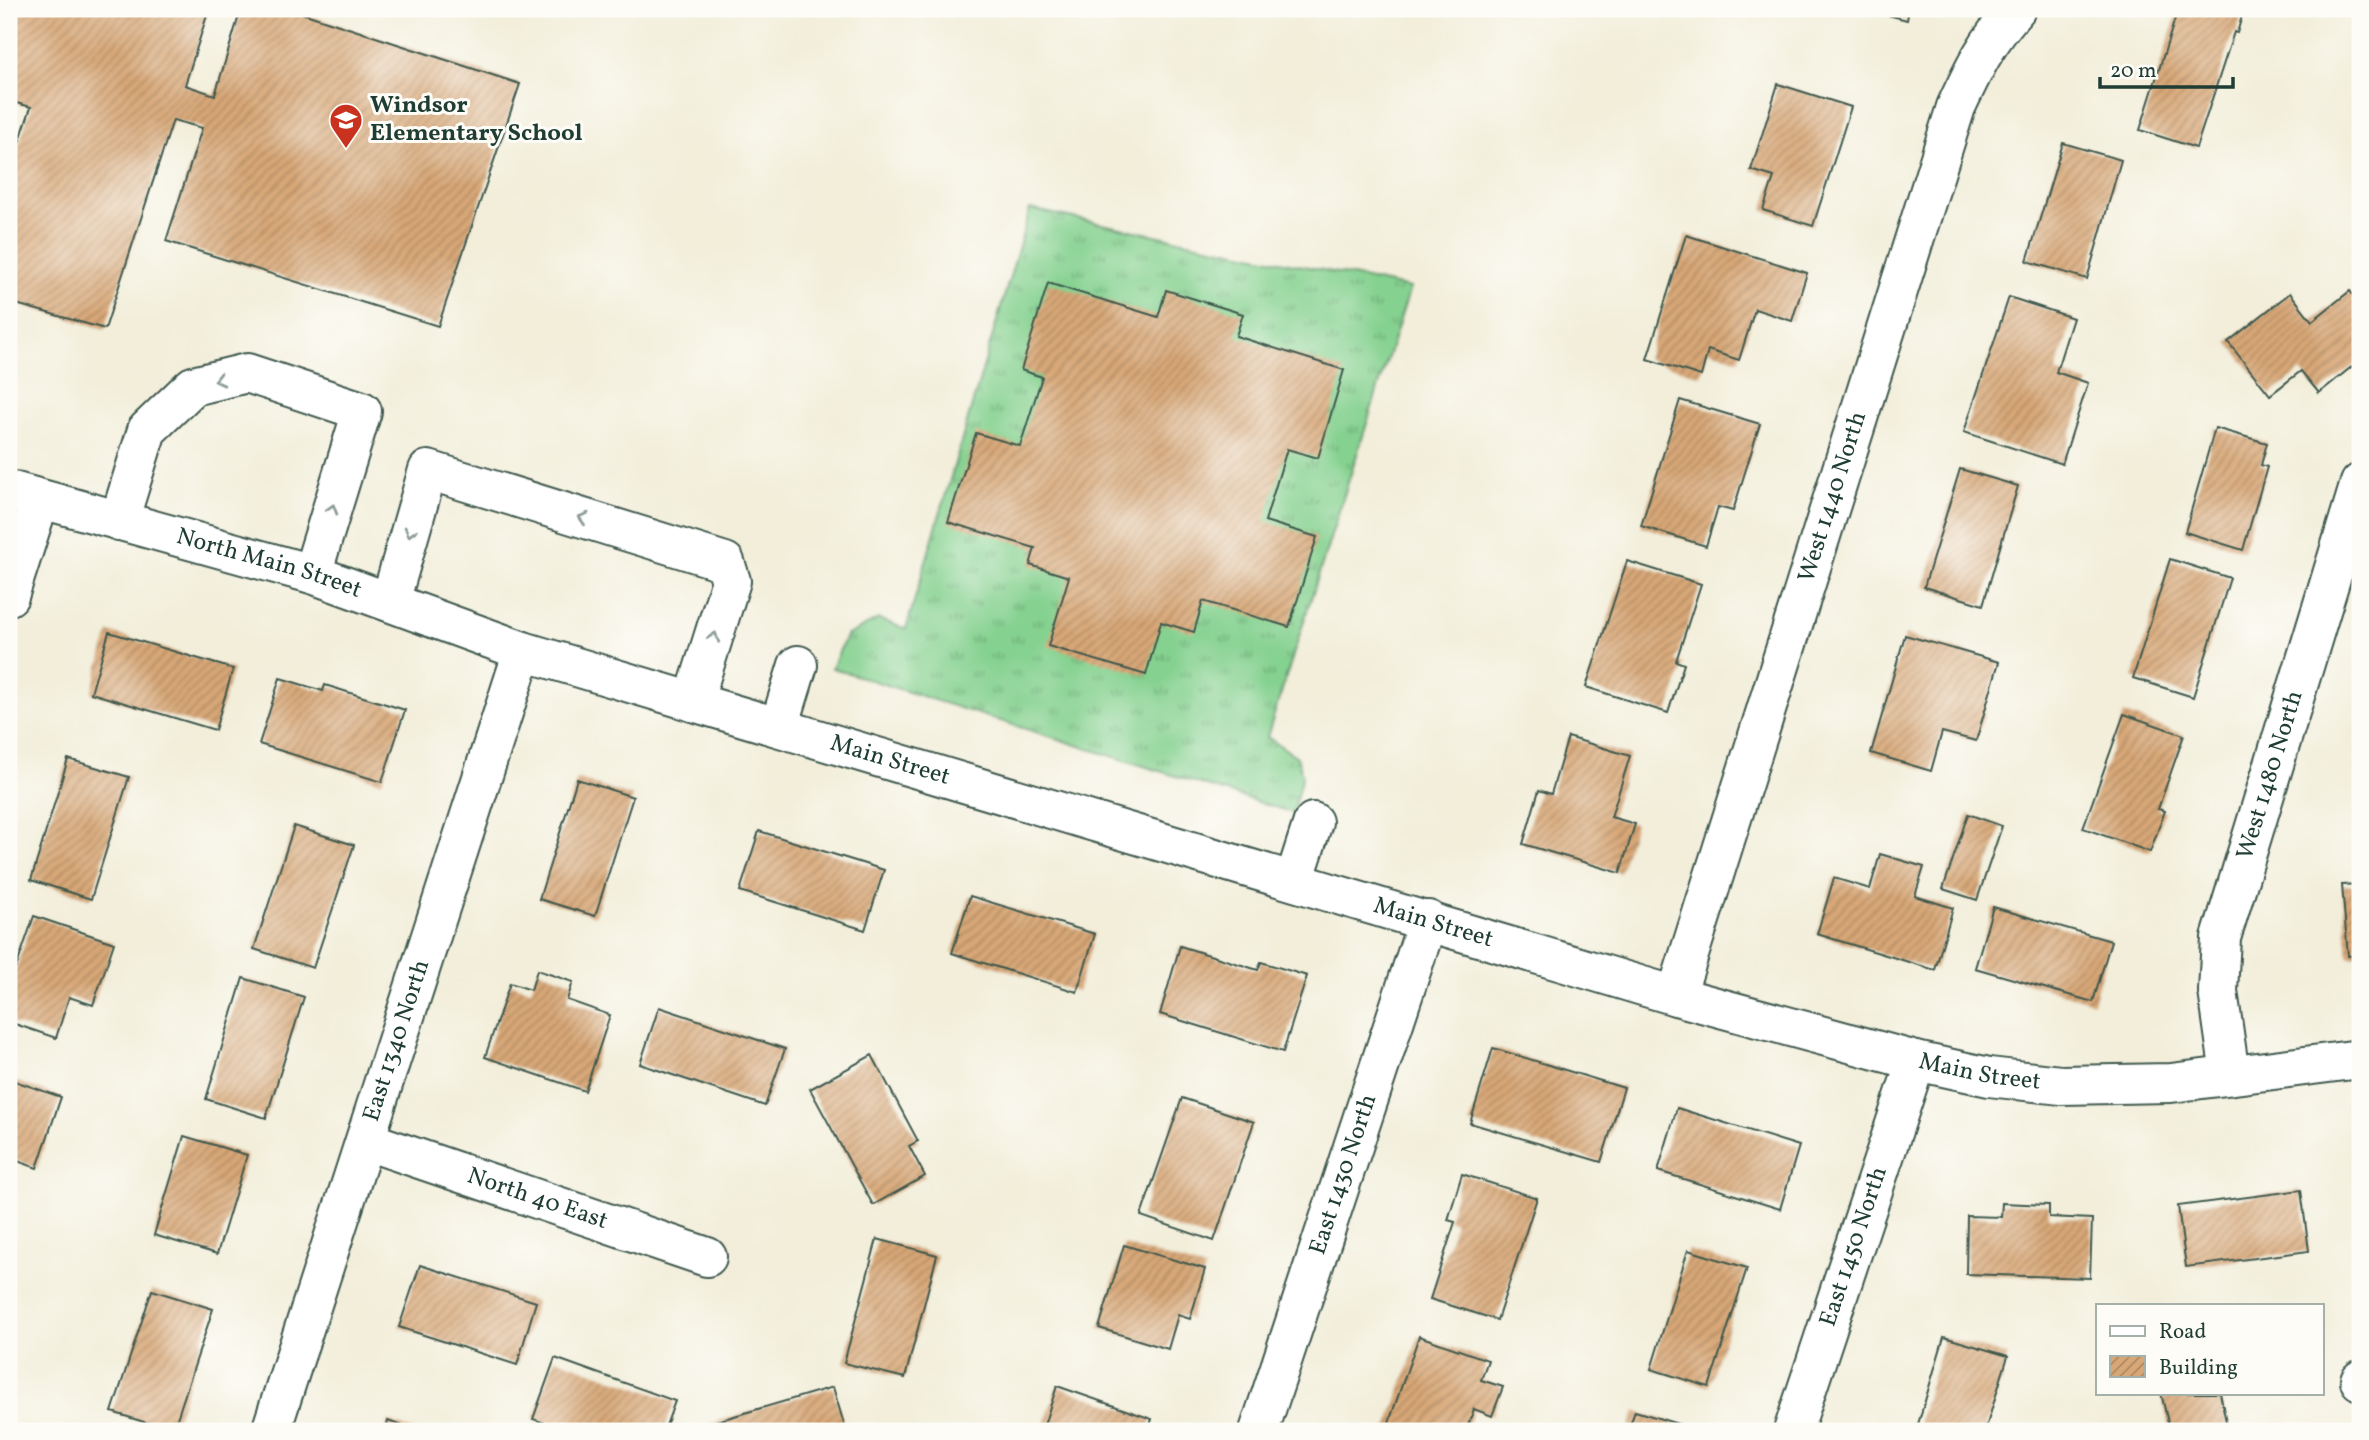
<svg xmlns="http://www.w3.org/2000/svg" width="2369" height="1440" font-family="Vollkorn,serif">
	<defs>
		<pattern id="grass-tufts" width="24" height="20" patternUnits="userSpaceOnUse" patternTransform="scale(1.75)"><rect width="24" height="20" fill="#85d190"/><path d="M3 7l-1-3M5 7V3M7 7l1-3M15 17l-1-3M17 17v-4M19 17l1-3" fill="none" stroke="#6cab76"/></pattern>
		<pattern id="building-hatch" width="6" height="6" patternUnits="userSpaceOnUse" patternTransform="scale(1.75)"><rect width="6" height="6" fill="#d8a777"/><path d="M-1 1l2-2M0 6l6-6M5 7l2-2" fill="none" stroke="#af8962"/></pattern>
	</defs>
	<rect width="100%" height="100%" fill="#fdfcf7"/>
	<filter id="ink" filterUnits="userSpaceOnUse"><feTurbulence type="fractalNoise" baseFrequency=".0143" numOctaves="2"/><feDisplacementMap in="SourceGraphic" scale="14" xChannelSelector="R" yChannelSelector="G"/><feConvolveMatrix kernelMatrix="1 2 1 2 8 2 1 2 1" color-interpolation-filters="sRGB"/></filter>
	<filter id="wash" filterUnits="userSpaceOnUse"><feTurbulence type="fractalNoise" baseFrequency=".00686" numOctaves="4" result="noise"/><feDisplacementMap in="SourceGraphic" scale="28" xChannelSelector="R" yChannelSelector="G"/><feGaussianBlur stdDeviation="1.57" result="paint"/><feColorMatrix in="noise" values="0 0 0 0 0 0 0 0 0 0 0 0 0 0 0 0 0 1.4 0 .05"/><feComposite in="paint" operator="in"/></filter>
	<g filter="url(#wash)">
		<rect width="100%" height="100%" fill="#f2eeda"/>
		<path fill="url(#grass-tufts)" stroke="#528762" stroke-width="2" d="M 1030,209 L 1410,288 L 1267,737 L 1297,757 L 1302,775 L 1293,813 L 832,668 L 846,636 L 878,619 L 906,629 Z"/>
		<g id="blocks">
			<g fill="url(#building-hatch)">
				<path d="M 9,9 L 209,9 L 185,85 L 215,95 L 241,9 L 290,9 L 520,84 L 438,326 L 166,241 L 202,128 L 173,120 L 105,329 L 9,302 L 9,173 L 31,107 L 9,101 Z"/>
				<path d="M 1865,9 L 1909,9 L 1907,20 Z"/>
				<path d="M 2178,9 L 2244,9 L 2237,33 L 2234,32 L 2196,148 L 2140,130 Z"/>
				<path d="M 1778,84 L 1851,107 L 1813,226 L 1763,210 L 1774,177 L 1751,170 Z"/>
				<path d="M 2063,143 L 2121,160 L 2087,279 L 2027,261 Z"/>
				<path d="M 1686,235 L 1807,273 L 1792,321 L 1755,309 L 1739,360 L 1708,350 L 1701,376 L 1647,359 Z"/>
				<path d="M 1048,283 L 1158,317 L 1166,290 L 1243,314 L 1236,336 L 1344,370 L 1318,458 L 1287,449 L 1265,521 L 1317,537 L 1289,627 L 1203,601 L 1194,632 L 1161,622 L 1146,675 L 1048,646 L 1069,577 L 1030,565 L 1035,548 L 948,522 L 976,433 L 1020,446 L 1042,377 L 1021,370 Z"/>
				<path d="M 2350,291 L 2360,304 L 2360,360 L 2319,393 L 2301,371 L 2270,395 L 2228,342 L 2290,293 L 2312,321 Z"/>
				<path d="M 2009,297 L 2073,318 L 2056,372 L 2088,383 L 2062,464 L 1964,432 Z"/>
				<path d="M 1680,400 L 1760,424 L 1733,511 L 1718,507 L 1706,546 L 1641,526 Z"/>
				<path d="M 2215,428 L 2267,443 L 2261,465 L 2267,467 L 2243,550 L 2185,532 Z"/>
				<path d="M 1960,469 L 2018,486 L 1983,605 L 1924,587 Z"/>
				<path d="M 2170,559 L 2230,578 L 2193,697 L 2133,678 Z"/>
				<path d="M 1627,561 L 1701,584 L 1676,661 L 1684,664 L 1668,713 L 1586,687 Z"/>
				<path d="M 109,632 L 233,669 L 215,730 L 91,693 Z"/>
				<path d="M 1905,635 L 1999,662 L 1976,741 L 1942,732 L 1931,771 L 1871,753 Z"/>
				<path d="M 280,678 L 323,691 L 325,685 L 405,710 L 382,782 L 259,744 Z"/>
				<path d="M 2124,714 L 2184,735 L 2158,809 L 2165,811 L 2150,852 L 2083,828 Z"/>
				<path d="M 1568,737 L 1630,756 L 1611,817 L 1635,824 L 1620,873 L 1523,844 L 1539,790 L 1551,794 Z"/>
				<path d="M 68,759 L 129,777 L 91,899 L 31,880 Z"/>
				<path d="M 577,779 L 633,797 L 595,916 L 539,899 Z"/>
				<path d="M 1968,814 L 2002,826 L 1977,900 L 1943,889 Z"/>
				<path d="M 294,826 L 354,845 L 313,968 L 254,949 Z"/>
				<path d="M 759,831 L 884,870 L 865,930 L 740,891 Z"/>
				<path d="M 1880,854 L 1924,867 L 1915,896 L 1953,908 L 1935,970 L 1817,934 L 1834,878 L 1870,889 Z"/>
				<path d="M 2360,884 L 2360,955 L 2348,956 L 2342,885 Z"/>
				<path d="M 970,896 L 1095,934 L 1077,992 L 952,953 Z"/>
				<path d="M 1993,907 L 2111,941 L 2093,1002 L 1975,968 Z"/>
				<path d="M 34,916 L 114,943 L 93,1005 L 69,997 L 56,1038 L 9,1022 L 9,966 L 16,968 Z"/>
				<path d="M 1180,946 L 1258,970 L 1261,962 L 1307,976 L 1283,1052 L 1160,1014 Z"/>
				<path d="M 537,970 L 573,982 L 567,1000 L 610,1015 L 585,1091 L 485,1057 L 510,983 L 531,990 Z"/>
				<path d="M 243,978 L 304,997 L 266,1118 L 206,1099 Z"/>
				<path d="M 659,1007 L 785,1049 L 765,1106 L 640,1064 Z"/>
				<path d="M 1493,1048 L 1624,1088 L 1601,1162 L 1470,1123 Z"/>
				<path d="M 872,1055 L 918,1141 L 909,1146 L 925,1176 L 873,1205 L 810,1089 Z"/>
				<path d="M 9,1079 L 61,1097 L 37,1168 L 9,1158 Z"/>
				<path d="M 1182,1098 L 1254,1122 L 1214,1241 L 1141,1216 Z"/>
				<path d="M 1677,1108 L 1799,1146 L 1780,1209 L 1658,1171 Z"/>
				<path d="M 184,1136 L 247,1155 L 217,1254 L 154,1235 Z"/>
				<path d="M 1462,1174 L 1537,1198 L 1497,1320 L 1430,1299 L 1455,1222 L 1448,1220 Z"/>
				<path d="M 2301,1190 L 2309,1251 L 2186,1267 L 2178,1206 Z"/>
				<path d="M 2002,1203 L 2049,1205 L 2049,1217 L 2092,1219 L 2090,1278 L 1966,1274 L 1967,1216 L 2001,1217 Z"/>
				<path d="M 877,1239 L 937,1255 L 905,1378 L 844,1363 Z"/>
				<path d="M 1124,1245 L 1205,1269 L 1190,1319 L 1178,1315 L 1168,1349 L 1099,1328 Z"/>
				<path d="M 1688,1250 L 1747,1268 L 1709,1387 L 1651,1369 Z"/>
				<path d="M 420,1265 L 536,1302 L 517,1365 L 399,1327 Z"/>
				<path d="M 152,1290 L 213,1309 L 173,1431 L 112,1412 Z"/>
				<path d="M 1419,1336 L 1488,1360 L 1481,1380 L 1503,1387 L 1492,1416 L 1474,1409 L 1466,1431 L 1386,1431 Z"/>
				<path d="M 1944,1337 L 2008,1356 L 1985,1431 L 1916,1431 Z"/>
				<path d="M 555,1358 L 675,1401 L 664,1431 L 567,1431 L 533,1419 Z"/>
				<path d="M 1057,1386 L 1152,1419 L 1148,1431 L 1042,1431 Z"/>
				<path d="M 833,1387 L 846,1431 L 709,1431 L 707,1424 Z"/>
				<path d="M 2161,1393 L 2220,1393 L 2228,1431 L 2170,1431 Z"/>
				<path d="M 1635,1411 L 1695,1429 L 1694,1431 L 1628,1431 Z"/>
				<path d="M 388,1421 L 416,1431 L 385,1431 Z"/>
			</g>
		</g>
	</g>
	<g filter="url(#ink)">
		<use href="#blocks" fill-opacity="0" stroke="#3f584d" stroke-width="2"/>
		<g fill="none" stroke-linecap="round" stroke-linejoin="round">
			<defs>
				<g id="minor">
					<path id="s1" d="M 9,490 L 312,574 L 523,651 L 1676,996 L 1916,1061 L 1989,1077 L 2061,1085 L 2171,1083 L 2360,1059"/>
					<path d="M 119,521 L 147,430 L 193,386 L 247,373 L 362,411 L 312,574"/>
					<path d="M 9,596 L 40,499"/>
					<path d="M 390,602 L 428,470 L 725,562 L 731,581 L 693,702"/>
					<path d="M 779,727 L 798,665"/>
					<path d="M 1294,881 L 1313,822"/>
					<path id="s2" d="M 1676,996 L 1956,107 C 1974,68 1987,41 2016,9"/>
					<path id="s3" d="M 2230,1075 L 2218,991 L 2221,938 L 2360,483"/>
					<path id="s4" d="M 367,1141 L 707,1257"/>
					<path d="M 2360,1381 L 2360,1380"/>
					<path id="s5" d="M 271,1431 L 523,651"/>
					<path id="s6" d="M 1259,1431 L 1428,920"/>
					<path id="s7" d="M 1793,1431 L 1916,1061"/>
				</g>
			</defs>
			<use href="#minor" stroke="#3f584d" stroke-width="42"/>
			<use href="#minor" stroke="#fff" stroke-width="38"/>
		</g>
		<defs><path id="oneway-chevron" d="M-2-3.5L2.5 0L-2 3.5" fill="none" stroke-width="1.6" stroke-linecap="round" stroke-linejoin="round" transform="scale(1.75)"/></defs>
		<g stroke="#8f9e9a">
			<use href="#oneway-chevron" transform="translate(219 380) rotate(166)"/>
			<use href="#oneway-chevron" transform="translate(332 509) rotate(-73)"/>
			<use href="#oneway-chevron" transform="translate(583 518) rotate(-163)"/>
			<use href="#oneway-chevron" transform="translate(410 532) rotate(106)"/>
			<use href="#oneway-chevron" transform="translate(714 637) rotate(-72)"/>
		</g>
	</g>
	<defs>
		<symbol id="school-pin" viewBox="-11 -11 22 30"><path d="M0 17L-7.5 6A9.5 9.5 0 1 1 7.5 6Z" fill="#c8321e" stroke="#fdfcf7"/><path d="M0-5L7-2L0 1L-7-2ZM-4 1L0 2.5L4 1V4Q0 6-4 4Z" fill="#fff"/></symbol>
	</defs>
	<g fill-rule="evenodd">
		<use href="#school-pin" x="327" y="101" width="38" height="52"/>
	</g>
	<g text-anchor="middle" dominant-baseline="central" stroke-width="6" stroke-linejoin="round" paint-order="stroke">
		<g font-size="24" font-weight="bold" fill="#1f3d34" stroke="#fdfcf7" text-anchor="start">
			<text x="370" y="106">Windsor<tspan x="370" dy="28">Elementary School</tspan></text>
		</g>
		<g font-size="24" fill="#1f3d34" stroke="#fdfcf7">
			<text stroke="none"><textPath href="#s2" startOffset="523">West 1440 North</textPath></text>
			<text stroke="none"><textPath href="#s1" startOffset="270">North Main Street</textPath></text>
			<text stroke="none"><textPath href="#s1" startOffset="922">Main Street</textPath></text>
			<text stroke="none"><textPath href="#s3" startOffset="308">West 1480 North</textPath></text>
			<text stroke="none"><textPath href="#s1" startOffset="1489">Main Street</textPath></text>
			<text stroke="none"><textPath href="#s5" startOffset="410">East 1340 North</textPath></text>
			<text stroke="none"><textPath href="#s1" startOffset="2056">Main Street</textPath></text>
			<text stroke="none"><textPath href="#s6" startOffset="270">East 1430 North</textPath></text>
			<text stroke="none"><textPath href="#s4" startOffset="180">North 40 East</textPath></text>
			<text stroke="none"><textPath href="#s7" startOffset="194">East 1450 North</textPath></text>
		</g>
	</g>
	<rect width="2369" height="1440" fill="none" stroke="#fdfcf7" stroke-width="35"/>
	<rect x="2096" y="1304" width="228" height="91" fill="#fdfcf7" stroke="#a4b0a9" stroke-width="2"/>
	<rect x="2110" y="1326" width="35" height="10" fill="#ffffff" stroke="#a4b0a9" stroke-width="2"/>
	<text x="2159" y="1338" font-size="21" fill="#1f3d34">Road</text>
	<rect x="2110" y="1356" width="35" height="21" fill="url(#building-hatch)" stroke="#a4b0a9" stroke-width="2"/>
	<text x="2159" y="1374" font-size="21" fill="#1f3d34">Building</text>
	<path d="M2100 77v10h133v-10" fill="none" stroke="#1f3d34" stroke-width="3.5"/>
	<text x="2110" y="77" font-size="21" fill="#1f3d34" stroke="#fdfcf7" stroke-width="5" paint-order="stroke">20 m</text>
</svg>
